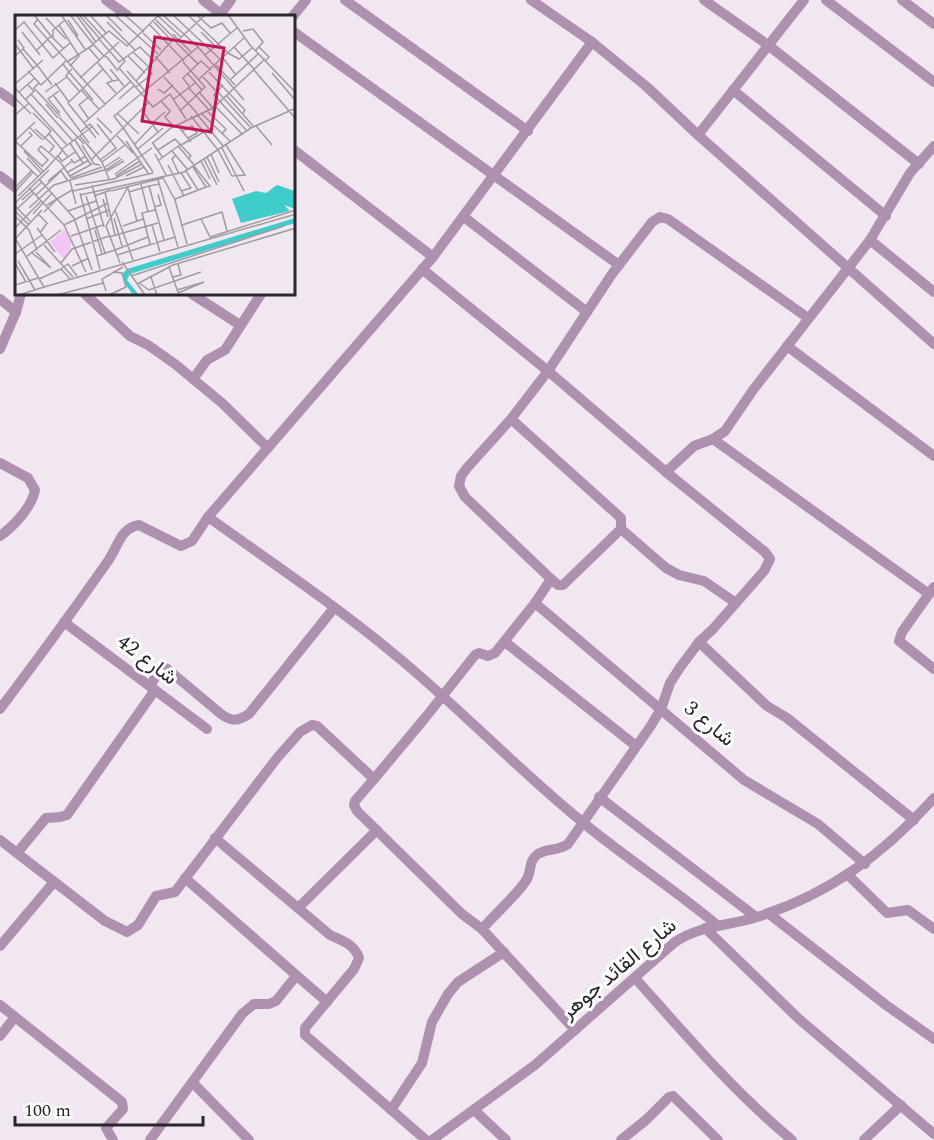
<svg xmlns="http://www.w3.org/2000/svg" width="934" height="1140" font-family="Spectral,Vazirmatn,serif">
	<rect width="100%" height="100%" fill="#f0e7f0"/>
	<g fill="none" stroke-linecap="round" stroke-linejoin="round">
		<g stroke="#ad91ae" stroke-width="10">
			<path d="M 106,0 L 128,16"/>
			<path d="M 203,0 L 221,14"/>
			<path d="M 345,0 L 528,131"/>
			<path d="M 531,0 L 592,42 L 647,87 L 698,135 L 934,344"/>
			<path d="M 704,0 L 768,45 L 919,164"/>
			<path d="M 826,0 L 934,82"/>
			<path d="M 902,0 L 934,24"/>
			<path d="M 219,16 L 231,0"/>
			<path d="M 293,16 L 306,0"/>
			<path d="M 294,32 L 619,265"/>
			<path d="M 733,90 L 886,216"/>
			<path d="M 0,92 L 16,103"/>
			<path d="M 698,135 L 804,0"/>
			<path d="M 294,150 L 433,257"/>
			<path d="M 0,176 L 16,188"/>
			<path d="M 464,217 L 587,312"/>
			<path d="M 870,240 L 934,292"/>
			<path d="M 422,269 L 548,371 L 666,472 L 765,552 L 770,559 L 764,571 L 713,629 L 699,642 L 681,666 L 670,683 L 661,709 L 650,727 L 568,844 C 559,851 547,848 538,854 C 528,861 532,870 527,879 C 519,893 493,916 482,929"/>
			<path d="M 85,294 L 130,336 L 148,345 L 175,364 L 222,403 L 268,448"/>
			<path d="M 192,294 L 240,325"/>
			<path d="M 0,299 L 16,312"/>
			<path d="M 787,346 L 934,456"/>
			<path d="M 0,349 L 16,312 L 21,294"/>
			<path d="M 193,379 L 207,360 L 225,350 L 261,294"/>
			<path d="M 511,419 L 621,518 L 621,529 L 563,585 L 558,585 L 551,579 L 465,497 L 459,486 L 461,476 L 467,468 L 511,419 L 548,371 L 612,274 L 652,222 L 660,217 L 668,219 L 808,318"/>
			<path d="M 713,439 L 929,594"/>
			<path d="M 0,463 L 28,478 L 35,490 C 32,507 13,527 0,536"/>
			<path d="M 666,472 L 694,446 L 713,439 L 725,431 L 753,390 L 870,240 L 910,173 L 934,146"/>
			<path d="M 208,517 C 271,562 335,605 394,654 C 459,707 516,768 580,820 C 624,857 673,888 717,925"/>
			<path d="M 621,529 L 666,568 L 679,575 L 704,581 L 736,603"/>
			<path d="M 934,587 L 902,632 L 899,641 L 934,669"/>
			<path d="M 535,603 L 744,780 L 818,824 L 865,864"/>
			<path d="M 64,622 L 207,729"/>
			<path d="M 505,642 L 636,746"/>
			<path d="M 699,642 L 767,706 L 787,718 L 914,820"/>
			<path d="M 150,686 L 159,671 L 166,668 L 221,714 C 232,722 238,721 249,714 L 334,608"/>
			<path d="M 0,709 C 37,660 73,611 108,561 C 118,547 120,528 139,525 L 181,546 L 192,541 L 208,517 L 433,257 L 592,42"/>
			<path d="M 374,779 L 425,718 L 475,655 L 479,653 L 488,656 L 495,653 L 535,603 L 551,579"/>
			<path d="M 599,797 L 756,917"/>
			<path d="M 215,838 L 330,935 C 342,940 355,945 359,958 L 354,969 L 305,1028 L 305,1035 L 426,1140"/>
			<path d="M 0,840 L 105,921 L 127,932 L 138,925 L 156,896 L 175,892 L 277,758 L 300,732 L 312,725 L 317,726 L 374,779 L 355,801 L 354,805 L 357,811 L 462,914 L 482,929 L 575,1030"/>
			<path d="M 17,853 L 46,818 L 60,817 L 67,815 L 155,690"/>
			<path d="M 848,875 L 887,913 L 908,910 L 934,929"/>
			<path d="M 185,878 L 327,1002"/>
			<path d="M 298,908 L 377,830"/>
			<path d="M 768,913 L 886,1005 L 934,1039"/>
			<path d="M 705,928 L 799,1019 L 934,1134"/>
			<path d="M 0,946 L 54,882"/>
			<path d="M 635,978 C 685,1034 734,1092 792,1140"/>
			<path d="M 0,1005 L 122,1102 L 123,1109 L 106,1128 L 113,1140"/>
			<path d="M 0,1036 L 15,1017"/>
			<path d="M 193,1083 L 249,1140"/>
			<path d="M 391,1110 L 422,1063 L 432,1022 L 448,994 L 458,982 L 504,952"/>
			<path d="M 474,1110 L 506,1140"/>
			<path d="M 150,1140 L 242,1014 L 254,1004 L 269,1004 L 276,1001 L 296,976"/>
			<path d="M 432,1140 L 535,1065 L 675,942 C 700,925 729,926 757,917 C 830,894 883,854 934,798"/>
			<path d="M 621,1140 L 646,1120 L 669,1097 L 673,1096 L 718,1140"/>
			<path d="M 864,1140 L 901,1105"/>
		</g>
	</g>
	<g text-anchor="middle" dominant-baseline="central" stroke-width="6" stroke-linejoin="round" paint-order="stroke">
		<g font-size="21" fill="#2a272a" stroke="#fff">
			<text transform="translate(147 660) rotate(37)">شارع 42</text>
			<text transform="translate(709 724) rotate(40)">شارع 3</text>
			<text transform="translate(619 969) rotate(-40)">شارع القائد جوهر</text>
		</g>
	</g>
	<g transform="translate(15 15)">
		<rect width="280" height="280" fill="#f0e7f0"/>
		<path d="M 50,214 L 56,227 L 54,240 L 49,244 L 35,227 Z" fill="#f3c5f5"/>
		<path d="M 262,170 L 280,176 L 280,194 L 269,190 L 275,196 L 226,208 L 217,184 L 241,176 L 251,178 ZM 280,203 L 280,208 L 115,259 L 112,265 L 124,280 L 118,280 L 111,270 L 107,259 L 112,254 Z" fill="#40cdc9"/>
		<path fill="none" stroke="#a19aa1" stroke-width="1.5" d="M 20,1 L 36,21M 47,1 L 70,34M 56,1 L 78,29M 62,1 L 81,27M 65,1 L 85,24M 69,1 L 110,46 L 103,54M 76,1 L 91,18M 92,1 L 107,16M 101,1 L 143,39M 111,1 L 129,17M 143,1 L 166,22M 149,1 L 183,32 L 229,85M 159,1 L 206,45M 174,1 L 213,38M 183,1 L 196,13 L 207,8 L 215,18M 214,1 L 235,30 L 281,78M 31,3 L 51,24M 23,4 L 19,9 L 90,89M 53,5 L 63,21M 141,5 L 159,23M 92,7 L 120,35M 139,7 L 156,25M 44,10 L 64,41 L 55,51M 135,10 L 169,46M 0,15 L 9,7 L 38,43 L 56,27M 228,16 L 238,14 L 248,27 L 241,35M 7,17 L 25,40M 186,17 L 200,31M 128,18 L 146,35M 158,19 L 177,38M 38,23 L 38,15 L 50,5M 84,24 L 104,47 L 125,32 L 138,45M 0,29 L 18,53M 73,32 L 85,46M 219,32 L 239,54M 244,32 L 254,42 L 251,45M 8,34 L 22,50M 21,36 L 36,21 L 49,34M 118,37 L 134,52M 213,38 L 224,44 L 237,33M 190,40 L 223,12M 0,41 L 9,33 L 3,25M 91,41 L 103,56M 113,41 L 130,58M 140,41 L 155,58M 90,42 L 78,29 L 94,16 L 112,31 L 143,1M 208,43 L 221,60M 52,47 L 78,30M 83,48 L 98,66 L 103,65M 48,49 L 54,57 L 51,61 L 65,77M 183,49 L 161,27 L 189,1M 22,50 L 37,70M 201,50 L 220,70M 104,53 L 138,92 L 155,79 L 171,104M 57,54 L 54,57 L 78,85M 95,54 L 109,71M 239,55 L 281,104M 13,56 L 26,70 L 51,46M 112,56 L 130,76M 194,57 L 230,95 L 228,98M 257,58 L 281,86M 173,59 L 187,75M 149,62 L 182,98M 188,62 L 201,76M 65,63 L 104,27M 184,64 L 230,22M 215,65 L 243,39M 97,66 L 92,68 L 101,78M 121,66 L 161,21M 24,68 L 19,73 L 45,101M 40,68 L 54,87M 0,69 L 28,45M 208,70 L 199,80 L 232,116M 174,71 L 168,63 L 186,46 L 196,55M 121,72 L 137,59 L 133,54M 173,72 L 194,95M 0,73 L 52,130M 143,74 L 149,78 L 158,70M 66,75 L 84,94M 44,76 L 33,84 L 45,98M 202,76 L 236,113M 4,77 L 20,63M 30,77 L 52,62M 184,77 L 198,93M 16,79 L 58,126M 211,80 L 239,112M 39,81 L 74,128M 0,83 L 16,99M 11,84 L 19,76 L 13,70M 104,84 L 120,70M 159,84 L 180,68M 146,86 L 155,96 L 150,102 L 158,111M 31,89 L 43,103M 200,91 L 228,120M 126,94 L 143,117M 165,96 L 190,72 L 168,47M 192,96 L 211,114 L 207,119M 18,98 L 36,116 L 29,124M 102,98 L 124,119M 181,98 L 209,132M 186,98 L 216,127M 0,100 L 14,88M 176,101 L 203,135 L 217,161 L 230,160 L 211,130M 44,102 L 69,129M 82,103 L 97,118M 74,104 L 64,90 L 75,81M 69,108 L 116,66M 82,109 L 101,133 L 85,145M 136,109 L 150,97M 162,110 L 176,127M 241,111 L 257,130M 14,112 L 28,125M 20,114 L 39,131 L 34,138M 109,114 L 99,101 L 183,32M 109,114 L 138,157M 167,116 L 177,111 L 182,118 L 173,123M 65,117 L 75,109 L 84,120M 34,119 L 53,142M 65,121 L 87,147 L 94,164M 102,121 L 118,138M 81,123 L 53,88 L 88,54M 60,125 L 76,150M 0,126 L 28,152M 0,126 L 20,107M 111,126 L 133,158M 137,127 L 148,143M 55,128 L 68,148M 138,128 L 156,113 L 198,93 L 250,44M 120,129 L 137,111M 67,130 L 79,149 L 85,150M 166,130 L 194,114M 6,131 L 17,120 L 14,117M 26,131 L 46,148 L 56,163M 26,131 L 23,135 L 33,145 L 27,151M 163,131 L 180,151M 207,133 L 229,176M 47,134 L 78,111M 123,134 L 148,113M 143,135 L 160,124 L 176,141 L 173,144M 9,136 L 28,156M 157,136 L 173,155M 0,139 L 23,162M 140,139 L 151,160M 196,139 L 204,158M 161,140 L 157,144 L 164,159M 43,141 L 47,146 L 60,137M 192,142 L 204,167M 12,143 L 26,158M 56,144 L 59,148 L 71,141M 189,144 L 202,170M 76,145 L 134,87M 144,145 L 166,129M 186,146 L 195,164M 87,147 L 110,130M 153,150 L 169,181M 179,151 L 195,171 L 191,172M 90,152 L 105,142M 178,152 L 191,172M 32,153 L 48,135M 92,156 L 109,146M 171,156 L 183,175M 53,157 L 74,145M 100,159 L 137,133M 55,161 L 77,149M 101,161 L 125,146M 111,161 L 129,152M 147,161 L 160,185 L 172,229M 56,163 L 87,152M 24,164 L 59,203 L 77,255M 143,165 L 163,232M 33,166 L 57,146M 55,166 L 61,189M 126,169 L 133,197M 144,169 L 134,171 L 149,225M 60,170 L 99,164 L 127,149M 77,170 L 89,212M 1,172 L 17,155M 14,173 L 49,210 L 71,257M 113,173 L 122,206M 58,176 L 138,158M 96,176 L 148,163M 166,176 L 176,173 L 166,158M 0,177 L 18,157M 90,177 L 100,220M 114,177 L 134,171M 65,178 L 85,254M 21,180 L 46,156 L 53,166M 65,180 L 169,157 L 236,113 L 281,93M 3,181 L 32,153M 71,181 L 90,238M 79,181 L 96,175M 88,184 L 93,202M 160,184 L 191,172M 7,185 L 27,167M 0,188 L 34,155M 32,190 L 57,175M 0,191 L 15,206M 139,192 L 146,190 L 143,179M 3,193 L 19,178M 14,193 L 39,170 L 92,154 L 107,144M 100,195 L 118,245M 0,196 L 13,209M 53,196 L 81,186M 29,197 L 42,184M 18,199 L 37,178M 23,199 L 32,208 L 25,218M 0,201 L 14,215 L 22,235M 99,203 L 107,231M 71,204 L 94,195M 186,204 L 195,222 L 281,195M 49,210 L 93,188M 137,210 L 145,237M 167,210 L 207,197 L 212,216M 108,211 L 128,204M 0,213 L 26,186M 22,213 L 40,237M 80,215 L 87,239M 56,221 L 88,210M 94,222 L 143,208M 0,223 L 29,272M 0,224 L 27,195M 135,229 L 127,198 L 140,195M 29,230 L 58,262M 100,235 L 133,222M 21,237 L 36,253M 17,238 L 36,253M 0,239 L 27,220M 102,240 L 160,222M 82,241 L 100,235M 11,242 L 46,215M 3,246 L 20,275M 107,247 L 130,280M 0,248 L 11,267M 46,248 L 57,234 L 94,221M 105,248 L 91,211 L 113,172M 57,251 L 74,243M 154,252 L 164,280M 116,261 L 269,211M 136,262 L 142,280M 158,262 L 166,260 L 163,249M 24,264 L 46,254M 55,264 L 46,254 L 53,249 L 62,261M 124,268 L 134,275 L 186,257M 122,269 L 158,250 L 281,213M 0,270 L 23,263M 29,272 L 281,199M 162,275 L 189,267M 91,276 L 87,264 L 108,252M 163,278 L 189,267M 4,280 L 29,272M 42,280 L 88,268M 94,280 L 111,272 L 107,258 L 98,257"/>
		<path fill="#c2185b" fill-opacity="0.15" stroke="#c2185b" stroke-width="3" d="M 140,22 L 209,33 L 196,117 L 127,106 Z"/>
		<rect width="280" height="280" fill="none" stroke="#2a272a" stroke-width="3"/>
	</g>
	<path d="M15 1116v9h188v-9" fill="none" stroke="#2a272a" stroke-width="3"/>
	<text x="24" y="1116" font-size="18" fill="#2a272a" stroke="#ffffff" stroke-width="4.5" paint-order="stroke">100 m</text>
</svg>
